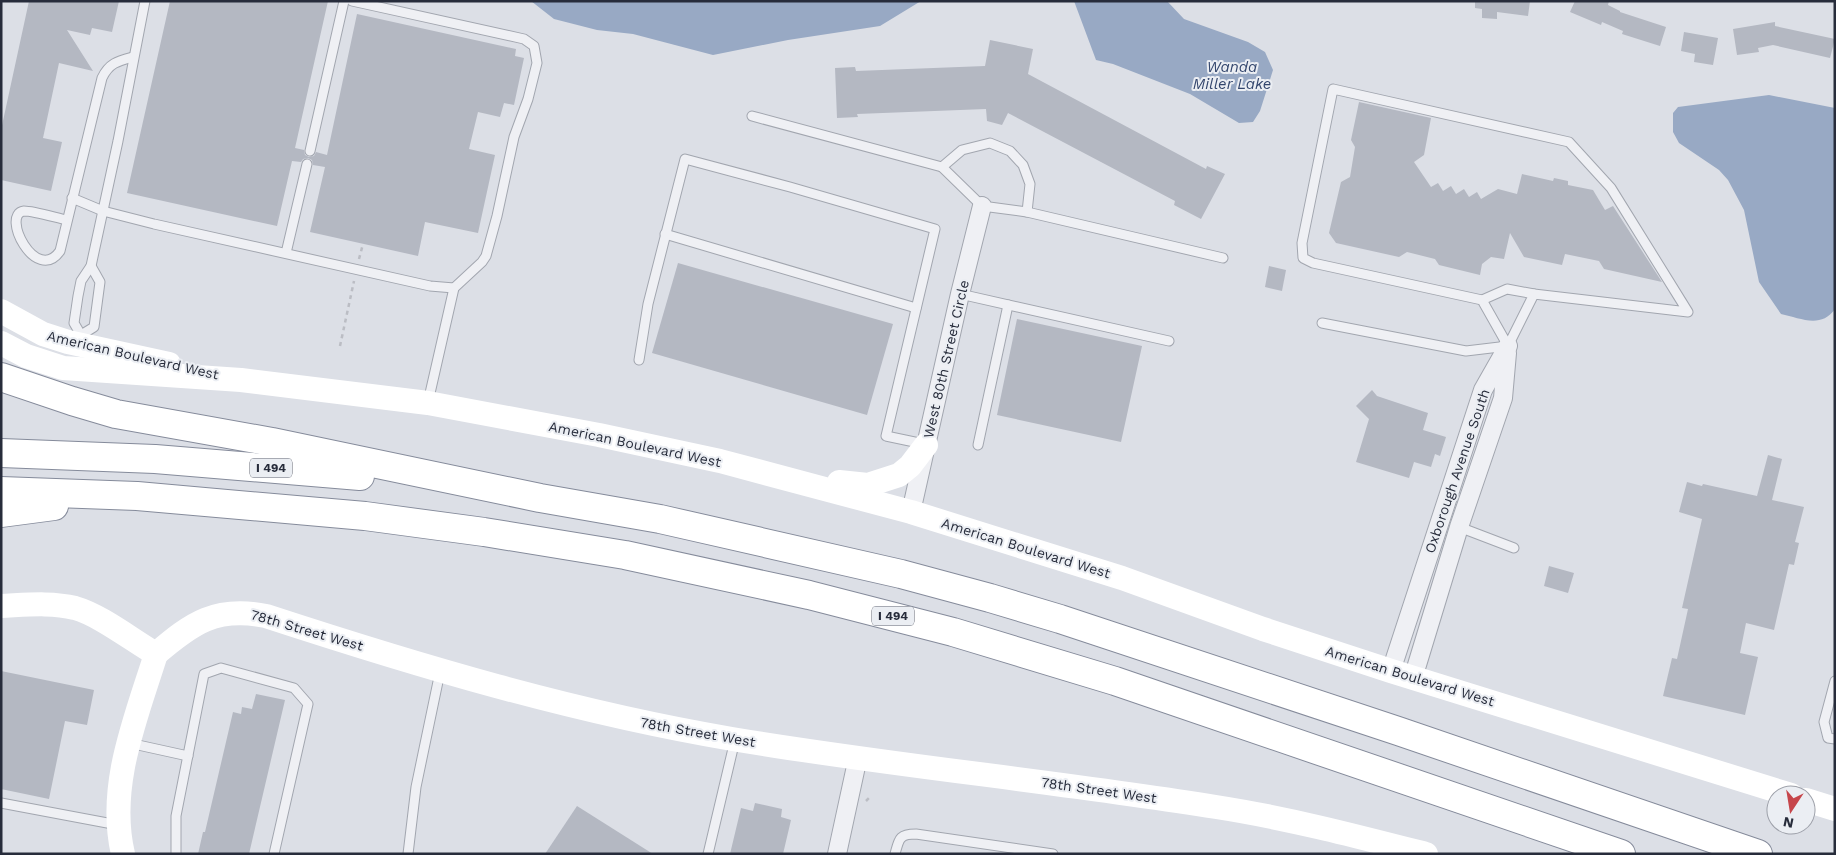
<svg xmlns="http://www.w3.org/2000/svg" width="1836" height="855" font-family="'Work Sans',sans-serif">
	<rect width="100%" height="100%" fill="#dcdfe6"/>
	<g fill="#98a9c4">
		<path d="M 531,1 L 921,1 L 880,26 L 788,40 L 713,55 L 633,34 L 597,30 L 554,19 Z"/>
		<path d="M 1074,1 L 1167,1 L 1184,19 L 1248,42 L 1265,52 L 1273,70 L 1260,111 L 1253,122 L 1239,123 L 1190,94 L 1113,64 L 1096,60 Z"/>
		<path d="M 1769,95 L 1835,108 L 1835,309 C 1821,329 1800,318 1781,314 L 1759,282 L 1744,210 L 1728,180 L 1719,170 L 1679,143 L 1673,132 L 1673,113 L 1678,107 Z"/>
	</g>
	<g fill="#b4b8c2">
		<path d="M 29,1 L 119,1 L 112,32 L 92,28 L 90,35 L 67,30 L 93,71 L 59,63 L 43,138 L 62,142 L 51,191 L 1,180 L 1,130 Z"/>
		<path d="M 170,1 L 328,1 L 295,148 L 304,150 L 305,155 L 309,157 L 314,156 L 316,152 L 327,155 L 357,14 L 516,49 L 515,56 L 524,58 L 514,105 L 504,103 L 500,117 L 478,112 L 469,149 L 495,155 L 478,233 L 425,222 L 418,256 L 310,232 L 325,167 L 313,165 L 312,160 L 308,158 L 303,159 L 301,162 L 292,161 L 277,226 L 127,193 Z"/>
		<path d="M 1475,1 L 1530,1 L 1528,16 L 1497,12 L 1497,19 L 1482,18 L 1482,9 L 1475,8 Z"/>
		<path d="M 1575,1 L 1609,1 L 1608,5 L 1620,11 L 1620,12 L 1666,27 L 1660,46 L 1622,34 L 1623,31 L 1602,22 L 1601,25 L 1570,12 Z"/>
		<path d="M 1775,22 L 1775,26 L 1835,39 L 1830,58 L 1773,45 L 1758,48 L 1759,52 L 1737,55 L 1733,29 Z"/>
		<path d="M 1684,32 L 1718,38 L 1713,65 L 1694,62 L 1695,54 L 1681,51 Z"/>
		<path d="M 990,40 L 1033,49 L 1028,74 L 1206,169 L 1207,166 L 1225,174 L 1201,219 L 1174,205 L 1175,201 L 1008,113 L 1002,125 L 987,121 L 986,109 L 857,114 L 858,117 L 837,118 L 835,68 L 855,67 L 856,71 L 985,66 Z"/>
		<path d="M 1359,102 L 1431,118 L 1424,155 L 1414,162 L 1431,187 L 1438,183 L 1443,191 L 1451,186 L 1456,194 L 1464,189 L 1469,197 L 1477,192 L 1481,199 L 1498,189 L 1517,194 L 1522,174 L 1553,181 L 1554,178 L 1568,181 L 1568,185 L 1593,190 L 1605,210 L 1613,206 L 1662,282 L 1604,269 L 1599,261 L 1565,254 L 1562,265 L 1524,257 L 1510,233 L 1504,259 L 1491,257 L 1482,264 L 1480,275 L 1439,265 L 1435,259 L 1407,252 L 1399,257 L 1336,243 L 1329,233 L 1341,182 L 1350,177 L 1355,147 L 1351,140 Z"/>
		<path d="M 678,263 L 893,324 L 867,415 L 652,353 Z"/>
		<path d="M 1269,266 L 1286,270 L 1282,291 L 1265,287 Z"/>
		<path d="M 1017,319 L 1142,346 L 1121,442 L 997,415 Z"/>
		<path d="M 1372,390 L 1377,396 L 1428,413 L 1423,430 L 1446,437 L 1440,456 L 1435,454 L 1431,467 L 1414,462 L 1409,478 L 1356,462 L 1369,419 L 1356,406 Z"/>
		<path d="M 1768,455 L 1782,459 L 1772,500 L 1804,507 L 1795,542 L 1799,543 L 1794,565 L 1789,564 L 1774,630 L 1746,623 L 1740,653 L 1758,657 L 1745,715 L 1663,696 L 1672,658 L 1677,659 L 1688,609 L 1682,608 L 1702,519 L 1679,512 L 1687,482 L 1702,486 L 1703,484 L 1757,496 Z"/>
		<path d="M 1549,566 L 1574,573 L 1568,593 L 1544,586 Z"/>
		<path d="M 1,671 L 94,690 L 87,725 L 65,721 L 49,799 L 1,789 Z"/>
		<path d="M 256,694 L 285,700 L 249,854 L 198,854 L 203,832 L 205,832 L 233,712 L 241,714 L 242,707 L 252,709 Z"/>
		<path d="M 755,803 L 782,809 L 781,817 L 791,820 L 783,854 L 730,854 L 741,808 L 753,811 Z"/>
		<path d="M 577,806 L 653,854 L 545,854 Z"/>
	</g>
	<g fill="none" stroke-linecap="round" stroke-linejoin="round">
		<defs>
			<g id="lane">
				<path d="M 352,1 L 524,39 L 534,46 L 537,63 L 528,99 L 514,137 L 497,216 L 486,256 L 482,262 L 454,288 L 428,402"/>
				<path d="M 1333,89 L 1569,142 L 1611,188 L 1688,312 L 1534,294 L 1508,346 L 1482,300 L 1313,263 L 1303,258 L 1302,243 Z"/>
				<path d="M 752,116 L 942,167 L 962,150 L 990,143 L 1010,151 L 1023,165 L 1030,184 L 1027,212"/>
				<path d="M 310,151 L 344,1"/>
				<path d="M 942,167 L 982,206 L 1027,212 L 1223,258"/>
				<path d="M 72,198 L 103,211 L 154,224 L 430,286 L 454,288"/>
				<path d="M 67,220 C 57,218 34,211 24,211 C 0,214 36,285 60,251 L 102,78 C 109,63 118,61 133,57"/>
				<path d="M 665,234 L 916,308"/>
				<path d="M 286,253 L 307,164"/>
				<path d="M 960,294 L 1169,341"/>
				<path d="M 1482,300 L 1507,289 L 1534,294"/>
				<path d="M 1322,323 L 1466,351 L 1508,346"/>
				<path d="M 81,335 L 94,327 L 100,282 L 91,266"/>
				<path d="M 80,343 L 81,335 L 74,323 L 78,296 L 81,281 L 91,266 L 118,141 L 145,1"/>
				<path d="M 639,360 L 648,304 L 685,159 L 790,187 L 935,229 L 886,436 L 924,444"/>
				<path d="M 978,445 L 1008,305"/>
				<path d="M 1459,527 L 1514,548"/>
				<path d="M 1835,681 L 1824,722 L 1828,738 L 1835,739"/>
				<path d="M 129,743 L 188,756"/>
				<path d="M 1,803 L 118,825"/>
				<path d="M 176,854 L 176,816 L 204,674 L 221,668 L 294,688 L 308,704 L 274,854"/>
				<path d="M 408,854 L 416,787 L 440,672"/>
				<path d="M 708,854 L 735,740"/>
				<path d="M 895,854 C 899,839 899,834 916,834 L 1053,854"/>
			</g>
			<g id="street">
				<path d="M 911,512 L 960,294 L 982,206"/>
				<path d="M 1391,671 L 1483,390 L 1508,346"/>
				<path d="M 1413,678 L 1459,527 L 1503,398 L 1507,353"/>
				<path d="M 837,854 L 858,757"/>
			</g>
			<g id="highway">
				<path d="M 1,377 L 72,401 L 116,414 L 272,442 L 540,498 L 660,519 L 901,574 L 990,598 L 1060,619 L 1398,731 L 1758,854"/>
				<path d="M 1,453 L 155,459 L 360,476"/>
				<path d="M 1,491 L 137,496 L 365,516 L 484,532 L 625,555 L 809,595 L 953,632 L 1115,681 L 1621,854"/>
				<path d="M 1,513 L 54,506"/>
			</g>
		</defs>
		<use href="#lane" stroke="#a2a6af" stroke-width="11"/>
		<use href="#street" stroke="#a2a6af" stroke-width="20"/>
		<use href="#highway" stroke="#858b9b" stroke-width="30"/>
		<g stroke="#bbbdc4" stroke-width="2.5" stroke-dasharray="4 4" stroke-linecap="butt">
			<path d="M 359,259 L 363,244"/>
			<path d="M 340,346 L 354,281"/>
			<path d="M 866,801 L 871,796"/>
		</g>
		<use href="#lane" stroke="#eff0f4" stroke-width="9"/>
		<use href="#street" stroke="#eff0f4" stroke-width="18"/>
		<g stroke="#fff" stroke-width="24">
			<path d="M 1,311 L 43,334 L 68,342 L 169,364"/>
			<path d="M 1,343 L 26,356 L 63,368 L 241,380 L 428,403 L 599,435 L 720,461 L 911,512 L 1122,578 L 1263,629 L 1391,671 L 1791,795"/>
			<path d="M 839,482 L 868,485 L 899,475 L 910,466 L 926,445"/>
			<path d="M 1,606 C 25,605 51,602 75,608 C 100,615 132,640 156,654"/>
			<path d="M 156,654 C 192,623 216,606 266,616 C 419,666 573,712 732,739 C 893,766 1055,781 1216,807 C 1287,818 1356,836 1426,854"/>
			<path d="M 1806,800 L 1835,809"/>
			<path d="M 123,854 C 107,786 136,718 156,654"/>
		</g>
		<use href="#highway" stroke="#fff" stroke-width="28"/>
	</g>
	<g text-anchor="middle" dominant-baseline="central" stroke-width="4" stroke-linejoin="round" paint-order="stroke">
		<g fill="#ebeef3" stroke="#626672" stroke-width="1">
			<rect x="250" y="458.5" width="42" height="19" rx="4"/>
			<rect x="872" y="606.5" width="42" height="19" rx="4"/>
		</g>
		<g font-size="12" font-weight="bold" fill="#272c3b">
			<text x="271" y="468">I 494</text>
			<text x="893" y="616">I 494</text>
		</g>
		<g font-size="14" fill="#272c3b" stroke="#ebeef3">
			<text transform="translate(133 355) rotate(13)">American Boulevard West</text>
			<text transform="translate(946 359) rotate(-77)">West 80th Street Circle</text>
			<text transform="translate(635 444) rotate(12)">American Boulevard West</text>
			<text transform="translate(1457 471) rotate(-71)">Oxborough Avenue South</text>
			<text transform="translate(1026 548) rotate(17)">American Boulevard West</text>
			<text transform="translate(307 630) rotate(16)">78th Street West</text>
			<text transform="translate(1410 676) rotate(17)">American Boulevard West</text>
			<text transform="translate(698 732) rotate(10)">78th Street West</text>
			<text transform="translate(1099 790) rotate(8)">78th Street West</text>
		</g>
		<g font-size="15" font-style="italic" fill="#33466d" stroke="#ebeef3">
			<text x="1232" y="67">Wanda<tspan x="1232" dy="17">Miller Lake</tspan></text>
		</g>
	</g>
	<rect width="1836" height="855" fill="none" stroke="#272c3b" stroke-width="5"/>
	<g transform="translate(1791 810) rotate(192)"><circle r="24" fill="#ebeef3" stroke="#9da0a9"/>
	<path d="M0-4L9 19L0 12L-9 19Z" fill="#c6464b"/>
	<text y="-8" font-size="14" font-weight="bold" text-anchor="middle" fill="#272c3b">N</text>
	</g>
</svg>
